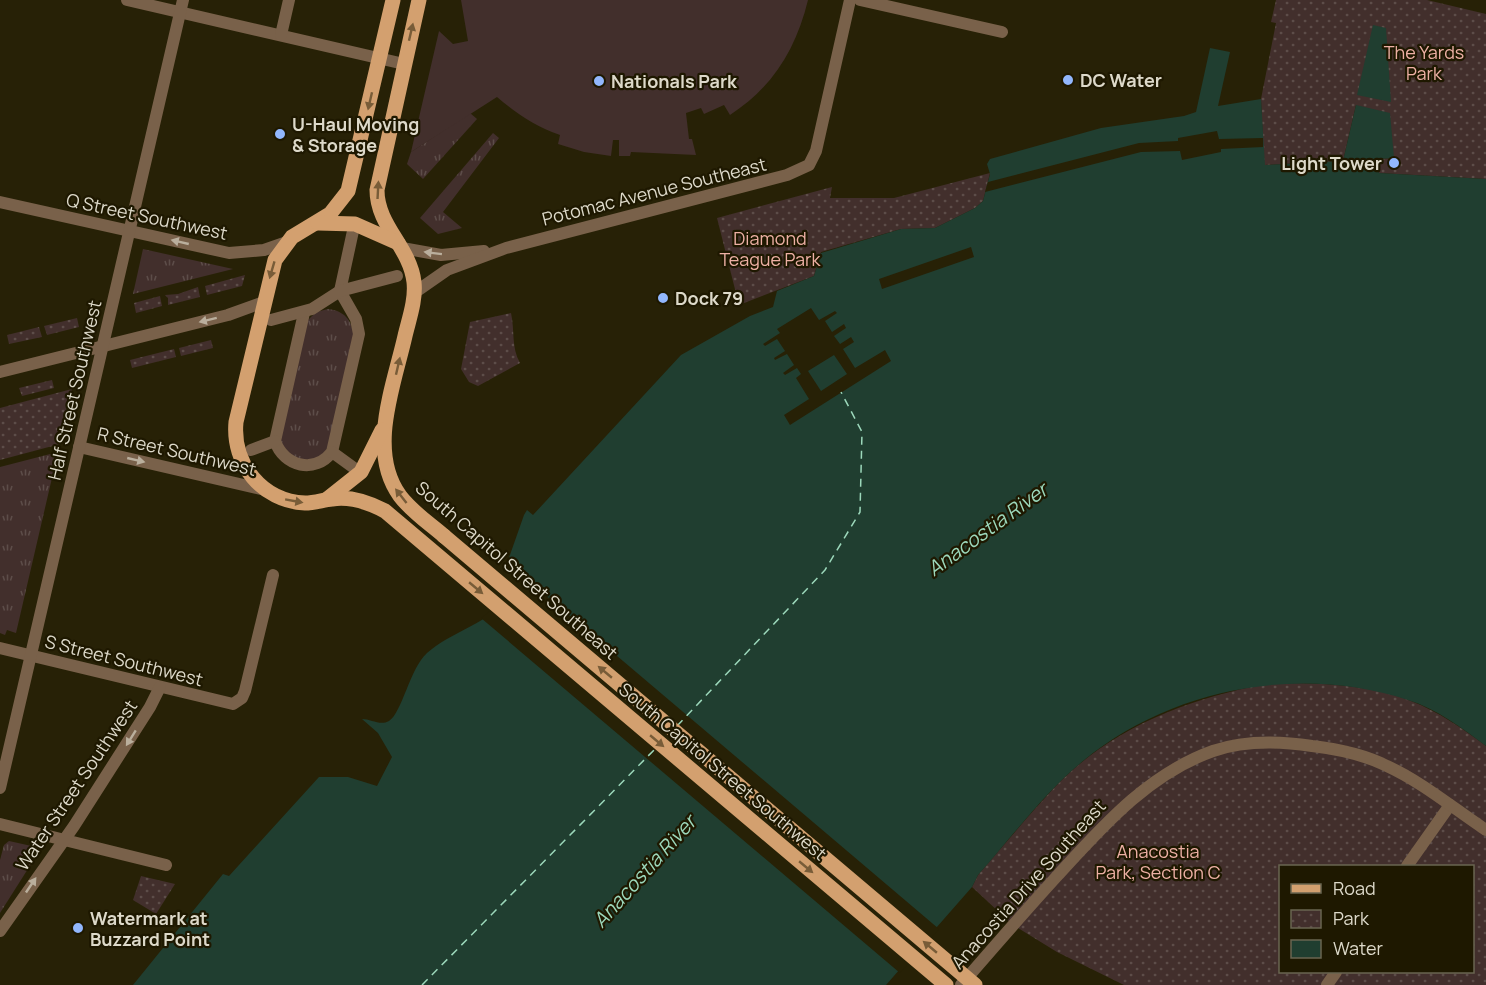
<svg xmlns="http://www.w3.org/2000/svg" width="1486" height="985" font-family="Manrope,sans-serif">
	<defs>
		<pattern id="grass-tufts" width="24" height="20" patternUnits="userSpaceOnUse" patternTransform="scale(1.5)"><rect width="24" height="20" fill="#422f2c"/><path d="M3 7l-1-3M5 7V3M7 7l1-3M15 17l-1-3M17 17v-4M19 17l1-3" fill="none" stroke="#5d4d49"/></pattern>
		<pattern id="park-dots" width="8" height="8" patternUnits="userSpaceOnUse" patternTransform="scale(1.5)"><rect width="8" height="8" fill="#422f2c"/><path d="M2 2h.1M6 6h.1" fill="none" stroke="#5d4d49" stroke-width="1.8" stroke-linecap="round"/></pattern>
	</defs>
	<rect width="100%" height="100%" fill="#272106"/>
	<g fill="url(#grass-tufts)">
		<path d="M 470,113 L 477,119 L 423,179 L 407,164 L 411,152 Z"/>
		<path d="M 493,133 L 499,138 L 443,212 L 462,228 L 438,234 L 420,218 Z"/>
		<path d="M 143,249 L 233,269 L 133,294 Z"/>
		<path d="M 328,309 C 345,311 351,320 354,335 L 329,446 L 319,459 L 296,460 L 280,443 L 307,321 L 316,312 Z"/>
		<path d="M 58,452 L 16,633 L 7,630 L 5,635 L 0,633 L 0,467 Z"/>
		<path d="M 9,841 L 36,847 L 38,853 L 0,913 L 0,860 L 4,845 Z"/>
	</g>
	<g fill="url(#park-dots)" fill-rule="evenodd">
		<path d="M 1276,0 L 1427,0 L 1486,14 L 1486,179 L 1379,173 L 1377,159 L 1394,158 L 1356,105 L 1343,161 L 1264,165 L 1261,99 L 1276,23 L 1271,22 Z"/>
		<path d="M 990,173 L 983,201 L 975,208 L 935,228 L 901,229 L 821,252 L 814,276 L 739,305 L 717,218 L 832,187 L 830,198 L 894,198 Z"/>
		<path d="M 245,275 L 242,286 L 207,295 L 205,286 Z"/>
		<path d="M 198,287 L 200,297 L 168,305 L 168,298 L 165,295 L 178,294 Z"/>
		<path d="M 160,296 L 162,306 L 136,313 L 134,303 Z"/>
		<path d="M 511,313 C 515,331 511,347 520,363 L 478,386 L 469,382 L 461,369 L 470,322 Z"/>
		<path d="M 77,318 L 79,327 L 47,335 L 44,326 Z"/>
		<path d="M 39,327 L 42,337 L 9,344 L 7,335 Z"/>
		<path d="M 211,340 L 213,348 L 181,356 L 179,348 Z"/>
		<path d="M 174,349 L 176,357 L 132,368 L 130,360 Z"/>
		<path d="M 52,380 L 54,388 L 22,396 L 19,388 Z"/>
		<path d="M 72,389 L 60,444 L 0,460 L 0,408 Z"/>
		<path d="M 1265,684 C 1309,682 1370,684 1411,701 C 1439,712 1462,728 1486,746 L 1486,985 L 1124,985 L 1057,952 L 1013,925 L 972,887 L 978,875 C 1003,846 1028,816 1054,788 C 1111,728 1185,700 1265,684 ZM 1280,866 L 1472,866 L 1472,972 L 1280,972 Z"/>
		<path d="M 141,876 L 175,884 L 156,914 L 133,900 Z"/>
	</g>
	<path fill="#422f2c" d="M 461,0 L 808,0 C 796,49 773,87 730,115 L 724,105 L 704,114 L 701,108 L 686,113 L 689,139 L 692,139 L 696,155 L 631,152 L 630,156 L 619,156 L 619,140 L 613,140 L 611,156 L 584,152 L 558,144 L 560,135 C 535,126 517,114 497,97 L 411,152 L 439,31 L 453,44 L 468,41 Z"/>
	<g fill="#203e30">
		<path d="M 1373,25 L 1386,28 L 1391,102 L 1357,95 Z"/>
		<path d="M 1210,48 L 1230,52 L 1218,106 L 1261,99 L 1265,165 L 1343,161 L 1356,105 L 1390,113 L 1394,158 L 1377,159 L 1379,173 L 1486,179 L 1486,746 C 1462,728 1437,709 1408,700 C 1299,664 1171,688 1083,761 C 1043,794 1012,837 978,875 L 972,887 L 886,985 L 133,985 L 223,874 L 229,876 L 319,777 L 348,777 L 377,786 L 392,757 L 378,733 L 362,719 C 371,719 380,726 389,721 C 402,713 410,668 427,653 C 450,633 482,625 505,603 L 505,569 L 524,515 L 527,510 L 533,515 L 681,355 L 750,316 L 773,307 L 777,291 L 814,276 L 821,253 L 901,229 L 935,228 L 975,208 L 983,201 L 990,174 L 987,164 L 990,159 L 1101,128 L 1184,116 L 1196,112 Z"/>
	</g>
	<g fill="#272106" fill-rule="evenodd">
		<path d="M 1217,131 L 1219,139 L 1263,138 L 1263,147 L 1221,149 L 1221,152 L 1182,160 L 1180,151 L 1141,152 L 985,192 L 988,182 L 1139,143 L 1178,141 L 1178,138 Z"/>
		<path d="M 971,247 L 974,257 L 882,289 L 879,279 Z"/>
		<path d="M 811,308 L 819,320 L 835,311 L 837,313 L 825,321 L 832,332 L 844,324 L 846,328 L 834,336 L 840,344 L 851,337 L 854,342 L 843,349 L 855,368 L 885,350 L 891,361 L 790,425 L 784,415 L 809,399 L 796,378 L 801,374 L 797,368 L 785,375 L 783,373 L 794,365 L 787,354 L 775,360 L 774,358 L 785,351 L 777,339 L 765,346 L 763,344 L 780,333 L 777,329 ZM 834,355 L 847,374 L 821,391 L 808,371 Z"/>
		<path d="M 504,560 L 939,929 L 900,973 L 481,618 L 502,602 Z"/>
	</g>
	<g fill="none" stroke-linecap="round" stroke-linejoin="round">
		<g stroke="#9cd8bb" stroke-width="1.5" stroke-dasharray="8 6" stroke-linecap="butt">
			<path d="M 677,726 L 825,570 L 860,512 L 862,432 L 841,392"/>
			<path d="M 422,985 L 655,749"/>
		</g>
		<g stroke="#79614a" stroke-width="12">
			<path d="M 127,0 L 404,64"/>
			<path d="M 860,0 L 1002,32"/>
			<path d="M 281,35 L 289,0"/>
			<path d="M 0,202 L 229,253 L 264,250 L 287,242"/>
			<path d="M 402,248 L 441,255 L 484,251"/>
			<path d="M 414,293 L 447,270 L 506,248 L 787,175 L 809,165 L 816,151 L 850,0"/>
			<path d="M 304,313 L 275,441 C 284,467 315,474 332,452 L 359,334 L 356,319 L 340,291 L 353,231"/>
			<path d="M 271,320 L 312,309 L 340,291 L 397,276"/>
			<path d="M 0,372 L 228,315 L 264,302"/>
			<path d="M 79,447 L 265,490"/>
			<path d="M 251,450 L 275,441"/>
			<path d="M 332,452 L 354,468"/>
			<path d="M 0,648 L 233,704 L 242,698 L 245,691 L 273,575"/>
			<path d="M 0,788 L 183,0"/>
			<path d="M 0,824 L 166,865"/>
			<path d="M 1407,866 L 1450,805"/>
			<path d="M 0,931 L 74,826 L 150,707 L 160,687"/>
			<path d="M 961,985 C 993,948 1025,911 1058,875 C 1102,827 1148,774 1213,751 C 1245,740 1279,741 1312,746 C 1338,749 1363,754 1387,766 C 1422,782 1453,808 1486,830"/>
			<path d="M 1327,985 L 1336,972"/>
		</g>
		<g stroke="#d3a06f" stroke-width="15">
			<path d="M 393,0 L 348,191 L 330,214 L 292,237 L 275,260 L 236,422 C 232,464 262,501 305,503 C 314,503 323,500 332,499 C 351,496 368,502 385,511 L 946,985"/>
			<path d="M 419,0 L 377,190 C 377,226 410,247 414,282 C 416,300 409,319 405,336 C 394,385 367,451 400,496 C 412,512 429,523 444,536"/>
			<path d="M 318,223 L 355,224 L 398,243"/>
			<path d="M 327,499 L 361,472 L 382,430"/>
		</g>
		<path stroke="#d3a06f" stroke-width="15" d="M 444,536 L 975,985"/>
	</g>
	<defs><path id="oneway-solid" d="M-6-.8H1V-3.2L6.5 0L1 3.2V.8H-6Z" transform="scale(1.5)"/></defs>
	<g fill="#785c38">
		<use href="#oneway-solid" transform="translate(411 32) rotate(-77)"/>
		<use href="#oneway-solid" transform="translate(370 101) rotate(103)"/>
		<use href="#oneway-solid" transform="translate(378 190) rotate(-87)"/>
		<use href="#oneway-solid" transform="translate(272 270) rotate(106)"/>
		<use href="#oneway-solid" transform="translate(398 366) rotate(-77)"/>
		<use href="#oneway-solid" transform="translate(401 496) rotate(-128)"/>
		<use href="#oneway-solid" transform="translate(294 501) rotate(10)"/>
		<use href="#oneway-solid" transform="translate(476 588) rotate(40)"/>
		<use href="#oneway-solid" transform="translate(605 672) rotate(-140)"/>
		<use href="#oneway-solid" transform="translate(657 741) rotate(40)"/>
		<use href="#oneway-solid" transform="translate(806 867) rotate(40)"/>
		<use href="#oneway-solid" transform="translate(930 947) rotate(-140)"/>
	</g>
	<g fill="#baaf9d">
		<use href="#oneway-solid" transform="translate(180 242) rotate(-167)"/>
		<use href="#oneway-solid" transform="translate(433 253) rotate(-173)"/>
		<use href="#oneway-solid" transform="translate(208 320) rotate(166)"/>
		<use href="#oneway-solid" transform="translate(136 460) rotate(13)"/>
		<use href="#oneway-solid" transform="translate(131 738) rotate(122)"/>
		<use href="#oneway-solid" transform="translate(31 885) rotate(-56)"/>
	</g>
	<g fill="#92b7fd" stroke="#1e1800" stroke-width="2">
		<circle cx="1068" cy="80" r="6"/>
		<circle cx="599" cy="81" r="6"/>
		<circle cx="280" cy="134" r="6"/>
		<circle cx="1394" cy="163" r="6"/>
		<circle cx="663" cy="298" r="6"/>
		<circle cx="78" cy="928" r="6"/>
	</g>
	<g text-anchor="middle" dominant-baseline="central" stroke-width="4.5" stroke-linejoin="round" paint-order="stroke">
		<g font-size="18" fill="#edb0a4" stroke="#1e1800">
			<text x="1424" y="52">The Yards<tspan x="1424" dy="21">Park</tspan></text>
			<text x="770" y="238">Diamond<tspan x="770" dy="21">Teague Park</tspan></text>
			<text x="1158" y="851">Anacostia<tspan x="1158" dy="21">Park, Section C</tspan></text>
		</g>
		<g font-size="18" font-weight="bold" fill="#ddd9c9" stroke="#1e1800" text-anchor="start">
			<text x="1080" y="80">DC Water</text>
			<text x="611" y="81">Nationals Park</text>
			<text x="292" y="124">U-Haul Moving<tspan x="292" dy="21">&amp; Storage</tspan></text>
			<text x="1382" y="163" text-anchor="end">Light Tower</text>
			<text x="675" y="298">Dock 79</text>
			<text x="90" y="918">Watermark at<tspan x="90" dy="21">Buzzard Point</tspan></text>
		</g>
		<g font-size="18" fill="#ddd9c9" stroke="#1e1800">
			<text transform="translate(654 191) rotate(-14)">Potomac Avenue Southeast</text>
			<text transform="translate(147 216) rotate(12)">Q Street Southwest</text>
			<text transform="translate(74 390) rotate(-77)">Half Street Southwest</text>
			<text transform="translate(177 451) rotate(13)">R Street Southwest</text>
			<text transform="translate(517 570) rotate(41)">South Capitol Street Southeast</text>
			<text transform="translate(124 660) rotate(14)">S Street Southwest</text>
			<text transform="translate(723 771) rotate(40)">South Capitol Street Southwest</text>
			<text transform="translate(76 785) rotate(-56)">Water Street Southwest</text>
			<text transform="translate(1028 884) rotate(-48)">Anacostia Drive Southeast</text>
		</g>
		<g font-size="20" font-style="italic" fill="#9cd8bb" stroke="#1e1800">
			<text transform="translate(987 529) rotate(-36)">Anacostia River</text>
			<text transform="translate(644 871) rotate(-48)">Anacostia River</text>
		</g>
	</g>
	<rect x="1279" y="865" width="195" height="108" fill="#1e1800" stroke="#6a6550" stroke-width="1.5"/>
	<rect x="1291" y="884" width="30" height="9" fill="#d3a06f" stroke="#6a6550" stroke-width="1.5"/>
	<text x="1333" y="895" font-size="18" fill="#ddd9c9">Road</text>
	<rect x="1291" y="910" width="30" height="18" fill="url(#park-dots)" stroke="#6a6550" stroke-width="1.5"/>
	<text x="1333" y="925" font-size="18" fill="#ddd9c9">Park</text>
	<rect x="1291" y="940" width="30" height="18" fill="#203e30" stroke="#6a6550" stroke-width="1.5"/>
	<text x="1333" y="955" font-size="18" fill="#ddd9c9">Water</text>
</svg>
